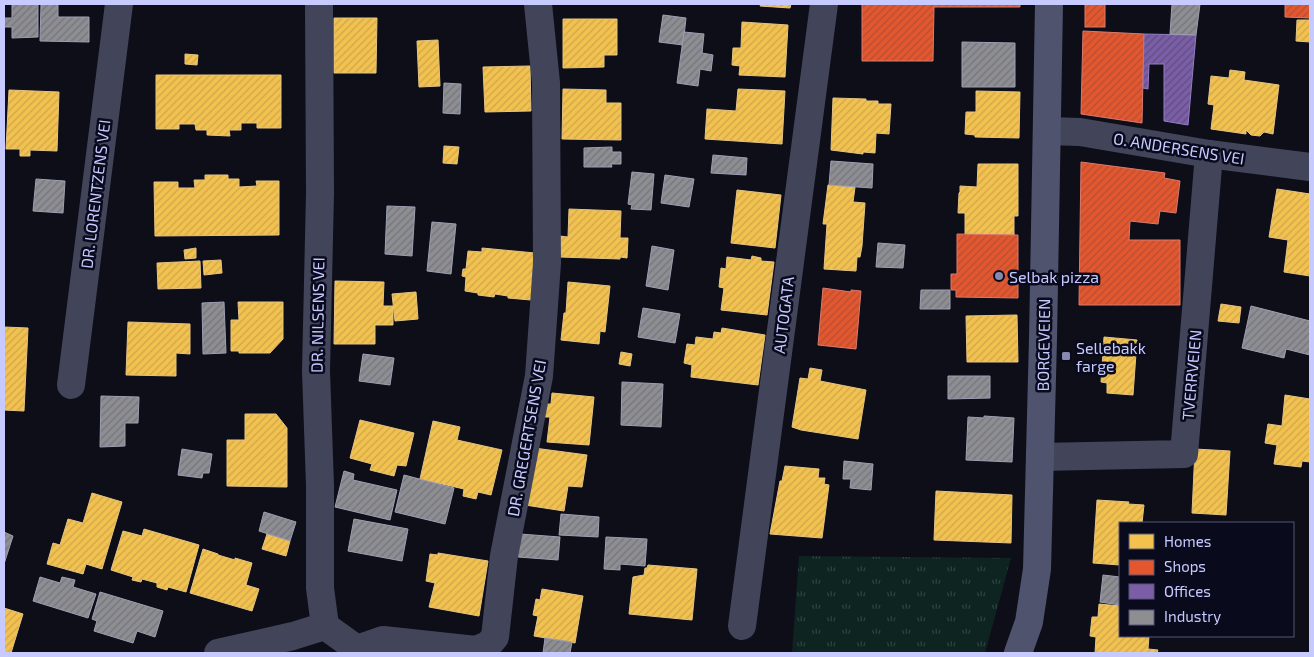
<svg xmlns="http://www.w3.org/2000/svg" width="1314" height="657" font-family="'Exo 2',sans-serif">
	<defs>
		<pattern id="grass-tufts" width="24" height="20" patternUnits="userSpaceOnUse" patternTransform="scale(1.25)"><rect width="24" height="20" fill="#0d2421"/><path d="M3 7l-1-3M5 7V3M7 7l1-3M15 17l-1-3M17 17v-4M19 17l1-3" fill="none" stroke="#2f4242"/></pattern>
		<pattern id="homes-hatch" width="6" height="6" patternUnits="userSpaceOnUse" patternTransform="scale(1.25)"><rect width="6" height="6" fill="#f2c14e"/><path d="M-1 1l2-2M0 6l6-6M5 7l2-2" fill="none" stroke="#cda74e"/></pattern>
		<pattern id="shops-hatch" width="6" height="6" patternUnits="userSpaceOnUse" patternTransform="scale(1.25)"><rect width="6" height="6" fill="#e4572e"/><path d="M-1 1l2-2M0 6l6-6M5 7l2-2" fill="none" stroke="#b14f37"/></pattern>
		<pattern id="offices-hatch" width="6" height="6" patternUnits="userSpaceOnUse" patternTransform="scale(1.25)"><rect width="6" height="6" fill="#7b5ea7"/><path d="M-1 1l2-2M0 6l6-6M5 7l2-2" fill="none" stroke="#5e4f7e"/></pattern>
		<pattern id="industry-hatch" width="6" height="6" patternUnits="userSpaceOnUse" patternTransform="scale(1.25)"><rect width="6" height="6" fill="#8d8d92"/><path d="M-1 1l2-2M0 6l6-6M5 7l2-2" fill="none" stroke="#74757d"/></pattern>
	</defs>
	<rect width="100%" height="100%" fill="#0e0e19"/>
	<path fill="url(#grass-tufts)" d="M 799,556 L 1011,558 L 985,653 L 792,653 Z"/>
	<g fill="url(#homes-hatch)" stroke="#e5c483">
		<path d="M 761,4 L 791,4 L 790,8 L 760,6 Z"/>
		<path d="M 334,18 L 377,18 L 376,73 L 334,73 Z"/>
		<path d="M 563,19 L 617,19 L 617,55 L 604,55 L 604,67 L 563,68 Z"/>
		<path d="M 1297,20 L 1310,20 L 1310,42 L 1296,41 Z"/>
		<path d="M 742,22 L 788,25 L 785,77 L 739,75 L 740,66 L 732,65 L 733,48 L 741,48 Z"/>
		<path d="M 438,40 L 440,86 L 419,87 L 417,41 Z"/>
		<path d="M 185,54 L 198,55 L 197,65 L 185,64 Z"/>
		<path d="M 530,66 L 531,111 L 485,112 L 483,67 Z"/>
		<path d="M 1230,70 L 1245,72 L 1244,80 L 1279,85 L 1273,134 L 1264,132 L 1260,136 L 1251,135 L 1246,130 L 1246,134 L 1211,129 L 1214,105 L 1208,104 L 1211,76 L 1229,78 Z"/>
		<path d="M 156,75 L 281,75 L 281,128 L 257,128 L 257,123 L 241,123 L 241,130 L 229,130 L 230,136 L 207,135 L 207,130 L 196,130 L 195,124 L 179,124 L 179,129 L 156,129 Z"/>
		<path d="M 563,89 L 606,90 L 606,103 L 621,103 L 621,140 L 562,139 Z"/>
		<path d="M 738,89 L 785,91 L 782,144 L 705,139 L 707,109 L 736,111 Z"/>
		<path d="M 9,90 L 59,92 L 57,151 L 30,150 L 30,156 L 20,156 L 20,149 L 6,149 Z"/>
		<path d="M 976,91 L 1020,92 L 1019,138 L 975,137 L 975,135 L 965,134 L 966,112 L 976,112 Z"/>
		<path d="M 833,98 L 866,99 L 866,101 L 878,101 L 878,104 L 891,104 L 889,134 L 876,133 L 875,153 L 863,152 L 863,154 L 831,150 Z"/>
		<path d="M 444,146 L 459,147 L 457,164 L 443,163 Z"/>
		<path d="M 978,164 L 1018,164 L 1018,216 L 1014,216 L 1014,235 L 965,234 L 965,213 L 958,213 L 959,193 L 960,192 L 960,186 L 977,187 Z"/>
		<path d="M 205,175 L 228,175 L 228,179 L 239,179 L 239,187 L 257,186 L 256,181 L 279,181 L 279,235 L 155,236 L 154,182 L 178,182 L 178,188 L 195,188 L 194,180 L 205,180 Z"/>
		<path d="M 828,185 L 855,187 L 853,202 L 865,203 L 862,246 L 860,257 L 857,257 L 856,271 L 824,269 L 827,224 L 823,224 Z"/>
		<path d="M 1277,189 L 1310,194 L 1310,276 L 1284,272 L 1288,240 L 1269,237 Z"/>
		<path d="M 737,190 L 781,195 L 775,248 L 731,243 Z"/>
		<path d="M 569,209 L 621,211 L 620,238 L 628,238 L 627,258 L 620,257 L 620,259 L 560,257 L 560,236 L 568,237 Z"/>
		<path d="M 196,248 L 196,258 L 185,259 L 184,250 Z"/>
		<path d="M 482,248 L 535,253 L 531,300 L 508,298 L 508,296 L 495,294 L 494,297 L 478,295 L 478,293 L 465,291 L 466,277 L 462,276 L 463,269 L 466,269 L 468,251 L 482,252 Z"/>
		<path d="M 752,256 L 761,258 L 761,261 L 774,262 L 767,315 L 721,310 L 724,288 L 719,287 L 721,268 L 726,269 L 727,257 L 751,260 Z"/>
		<path d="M 221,260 L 222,273 L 204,275 L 203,261 Z"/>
		<path d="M 200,261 L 201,288 L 158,289 L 157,263 Z"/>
		<path d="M 335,281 L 384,282 L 383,306 L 393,306 L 393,325 L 375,325 L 375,344 L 334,344 Z"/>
		<path d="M 568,282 L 610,286 L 605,332 L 600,331 L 599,344 L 561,340 L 564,313 L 566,313 Z"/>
		<path d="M 416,292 L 418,319 L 395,321 L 392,294 Z"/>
		<path d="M 238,302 L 283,302 L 283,339 L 270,353 L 239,353 L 239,351 L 231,351 L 231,320 L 239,320 Z"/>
		<path d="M 1221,304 L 1241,307 L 1239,323 L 1218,321 Z"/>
		<path d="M 1017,315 L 1018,362 L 967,362 L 966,316 Z"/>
		<path d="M 128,322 L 190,324 L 190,354 L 176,353 L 176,376 L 126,375 Z"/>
		<path d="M 4,327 L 28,328 L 24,411 L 4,410 Z"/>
		<path d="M 722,328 L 765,335 L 758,385 L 691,377 L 692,365 L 684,363 L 687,344 L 695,345 L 696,337 L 713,339 L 714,332 L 721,333 Z"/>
		<path d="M 1104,337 L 1137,340 L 1133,395 L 1107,393 L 1107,383 L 1101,382 Z"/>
		<path d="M 621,352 L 632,354 L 630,366 L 619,364 Z"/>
		<path d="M 810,368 L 822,370 L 820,381 L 866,390 L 858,439 L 801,430 L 792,427 L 800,378 L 808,379 Z"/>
		<path d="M 552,393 L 594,397 L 589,445 L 547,442 L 550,417 L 545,417 L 546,404 L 551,404 Z"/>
		<path d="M 1285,395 L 1310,399 L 1310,462 L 1302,461 L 1301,467 L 1274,464 L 1277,445 L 1265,443 L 1268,424 L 1282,426 Z"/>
		<path d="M 245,414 L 276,414 L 287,428 L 287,487 L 227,486 L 227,440 L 245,440 Z"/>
		<path d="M 360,420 L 414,433 L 406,466 L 397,465 L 394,476 L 370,470 L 372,464 L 350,458 Z"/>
		<path d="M 433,421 L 460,427 L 457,440 L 502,450 L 491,495 L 478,492 L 476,499 L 463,496 L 464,489 L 420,479 Z"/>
		<path d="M 534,448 L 587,455 L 582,487 L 568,486 L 564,511 L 525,505 Z"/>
		<path d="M 1195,449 L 1230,451 L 1226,515 L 1192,513 Z"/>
		<path d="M 785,466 L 819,469 L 818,478 L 825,478 L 824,484 L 829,485 L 822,538 L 770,534 L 780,481 L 782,481 Z"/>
		<path d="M 936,491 L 1012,495 L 1011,543 L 934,540 Z"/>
		<path d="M 92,493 L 122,502 L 102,569 L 86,564 L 83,574 L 47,564 L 53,543 L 60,545 L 68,519 L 83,523 Z"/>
		<path d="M 1097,500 L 1129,502 L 1128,504 L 1144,505 L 1142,523 L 1120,523 L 1120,565 L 1093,563 Z"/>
		<path d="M 144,529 L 199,545 L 186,592 L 168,587 L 167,590 L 157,587 L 157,583 L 142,579 L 141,582 L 132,580 L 133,577 L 111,570 L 123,531 L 142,536 Z"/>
		<path d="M 267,534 L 290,541 L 286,556 L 262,549 Z"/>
		<path d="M 203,549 L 218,554 L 218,555 L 235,560 L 235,558 L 252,563 L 246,585 L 259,589 L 252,611 L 190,593 Z"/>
		<path d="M 438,553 L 488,561 L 479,616 L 429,607 L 435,583 L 426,581 L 430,554 L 438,555 Z"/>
		<path d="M 648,565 L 697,569 L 692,620 L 629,614 L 633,577 L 644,575 L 645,568 L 647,568 Z"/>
		<path d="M 542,589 L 583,596 L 575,643 L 534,636 L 538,616 L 533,615 L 536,599 L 540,600 Z"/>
		<path d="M 1099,604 L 1120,606 L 1120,636 L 1149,636 L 1148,649 L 1158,650 L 1157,653 L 1095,653 L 1096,637 L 1090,636 L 1092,617 L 1098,617 Z"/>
		<path d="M 4,608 L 23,614 L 11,653 L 4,653 Z"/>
	</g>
	<g fill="url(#shops-hatch)" stroke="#db7a6d">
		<path d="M 862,4 L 1020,4 L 1020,7 L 934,7 L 933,61 L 862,61 Z"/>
		<rect x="1085" y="4" width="20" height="23"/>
		<path d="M 1285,4 L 1310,4 L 1310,18 L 1285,17 Z"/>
		<path d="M 1083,31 L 1144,34 L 1142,123 L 1081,114 Z"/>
		<path d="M 1081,162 L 1165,173 L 1164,178 L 1180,181 L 1176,213 L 1160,211 L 1158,224 L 1130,221 L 1129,240 L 1180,240 L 1180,305 L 1079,305 Z"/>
		<path d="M 957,234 L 1018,235 L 1018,298 L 956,297 L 956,290 L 951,290 L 951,274 L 957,274 Z"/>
		<path d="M 823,288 L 851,292 L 851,290 L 861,291 L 856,349 L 818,345 Z"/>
	</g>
	<path fill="url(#offices-hatch)" stroke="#927ec1" d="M 1144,34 L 1196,35 L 1188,125 L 1164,121 L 1164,64 L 1149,64 L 1148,89 L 1143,88 Z"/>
	<g fill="url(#industry-hatch)" stroke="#9e9fb3">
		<path d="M 12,4 L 38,4 L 38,37 L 12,38 L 12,27 L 4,27 L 4,18 L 12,18 Z"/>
		<path d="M 41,4 L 58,4 L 58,17 L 89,17 L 89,42 L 40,41 Z"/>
		<path d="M 1172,4 L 1200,4 L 1196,35 L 1170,34 Z"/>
		<path d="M 663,15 L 686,18 L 683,45 L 659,42 Z"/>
		<path d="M 684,32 L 704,34 L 702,53 L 713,55 L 711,71 L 700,69 L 698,86 L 677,83 Z"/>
		<path d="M 962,42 L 1015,43 L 1015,87 L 962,87 Z"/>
		<path d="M 444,83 L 461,84 L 460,114 L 443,113 Z"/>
		<path d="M 612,147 L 612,152 L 621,152 L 621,164 L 611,164 L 612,167 L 584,167 L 584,148 Z"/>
		<path d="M 713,155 L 747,158 L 746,175 L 711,173 Z"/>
		<path d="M 831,161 L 873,164 L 872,188 L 829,185 Z"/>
		<path d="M 632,172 L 654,174 L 651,210 L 631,209 L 632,205 L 628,204 Z"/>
		<path d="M 665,175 L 694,179 L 689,207 L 661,203 Z"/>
		<path d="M 36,179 L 65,181 L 63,213 L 33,211 Z"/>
		<path d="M 387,206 L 415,207 L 412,256 L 385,254 Z"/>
		<path d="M 432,222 L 456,224 L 451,274 L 427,271 Z"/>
		<path d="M 878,243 L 905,245 L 903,268 L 876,267 Z"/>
		<path d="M 652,246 L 674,250 L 668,290 L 646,286 Z"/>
		<path d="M 921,290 L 950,290 L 950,309 L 920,309 Z"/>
		<path d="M 224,302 L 226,353 L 203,354 L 202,303 Z"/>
		<path d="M 1251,306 L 1310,321 L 1310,355 L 1286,349 L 1284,358 L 1242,348 Z"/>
		<path d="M 643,308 L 680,314 L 675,343 L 638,337 Z"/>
		<path d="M 363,354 L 394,358 L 390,385 L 359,381 Z"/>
		<path d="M 948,376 L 990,376 L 990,398 L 948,399 Z"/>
		<path d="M 622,382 L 663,384 L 661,427 L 621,425 Z"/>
		<path d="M 101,396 L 139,397 L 138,423 L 125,423 L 125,446 L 100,447 Z"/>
		<path d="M 984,416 L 1014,418 L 1012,462 L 966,460 L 968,417 L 984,418 Z"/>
		<path d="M 182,449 L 212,454 L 209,473 L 203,473 L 202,478 L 178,475 Z"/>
		<path d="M 844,461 L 873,464 L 871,490 L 850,488 L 851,479 L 843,479 Z"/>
		<path d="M 344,471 L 354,474 L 353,480 L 397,490 L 390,520 L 335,507 Z"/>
		<path d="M 404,475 L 454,488 L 445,524 L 395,512 Z"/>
		<path d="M 264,512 L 296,522 L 290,541 L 259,531 Z"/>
		<path d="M 561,514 L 599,517 L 598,537 L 559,535 Z"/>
		<path d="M 354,519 L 408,529 L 402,561 L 348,551 Z"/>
		<path d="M 4,532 L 13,536 L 4,564 Z"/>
		<path d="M 520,534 L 560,537 L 558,560 L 518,557 Z"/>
		<path d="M 606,537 L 647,539 L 645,566 L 620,564 L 620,570 L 604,569 Z"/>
		<path d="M 1103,575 L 1120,577 L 1120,605 L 1100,602 Z"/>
		<path d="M 40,577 L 60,583 L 62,577 L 75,580 L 73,587 L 96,594 L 88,618 L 33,601 Z"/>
		<path d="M 100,592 L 163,611 L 155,637 L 137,631 L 133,643 L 94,631 L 97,621 L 92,619 Z"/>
		<path d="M 545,638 L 572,642 L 570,653 L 543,653 Z"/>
	</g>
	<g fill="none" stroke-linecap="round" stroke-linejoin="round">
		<g stroke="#42455a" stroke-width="28">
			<path d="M 319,4 L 320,193 L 316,371 L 320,486 L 320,588 L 325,626"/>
			<path d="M 1048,131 L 1080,132 L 1209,154 L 1310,167"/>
			<path d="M 71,385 L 119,4"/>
			<path d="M 1040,457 L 1184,454 L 1209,154"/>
			<path d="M 742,626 L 824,4"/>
			<path d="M 357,649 L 383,640 L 476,650 L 488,645 L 495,637 L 504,556 L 539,376 L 547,263 L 546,83 L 538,4"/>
			<path d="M 218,653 L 293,636 L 325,626 L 357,649"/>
		</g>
		<path stroke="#4f536d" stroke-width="28" d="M 1018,653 L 1029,622 L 1037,569 L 1043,339 L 1049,4"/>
	</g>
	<g fill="#8688ae" stroke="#0a0a1d" stroke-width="2">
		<circle cx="999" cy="276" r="5"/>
		<rect x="1061" y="351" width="10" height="10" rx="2.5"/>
	</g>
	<g text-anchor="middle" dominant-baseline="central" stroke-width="5" stroke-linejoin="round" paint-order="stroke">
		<g font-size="16" fill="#c6caff" stroke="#0a0a1d">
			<text transform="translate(1179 148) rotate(9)">O. ANDERSENS VEI</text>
			<text transform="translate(95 194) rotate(-83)">DR. LORENTZENS VEI</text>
			<text transform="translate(317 315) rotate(-89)">DR. NILSENS VEI</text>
			<text transform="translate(783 315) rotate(-83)">AUTOGATA</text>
			<text transform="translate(1043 345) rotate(-89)">BORGEVEIEN</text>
			<text transform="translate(1191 375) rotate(-85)">TVERRVEIEN</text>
			<text transform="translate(526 438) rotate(-80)">DR. GREGERTSENS VEI</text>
		</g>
		<g font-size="16" fill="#c6caff" stroke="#0a0a1d" text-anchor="start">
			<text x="1009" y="276">Selbak pizza</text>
			<text x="1076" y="347">Sellebakk<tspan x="1076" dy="18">farge</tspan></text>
		</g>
	</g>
	<rect width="1314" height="657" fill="none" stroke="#c6caff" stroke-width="10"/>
	<rect x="1119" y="522" width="175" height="115" fill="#0a0a1d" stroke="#555777"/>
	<rect x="1129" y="534" width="25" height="15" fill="#f2c14e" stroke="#555777"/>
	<text x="1164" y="547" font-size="15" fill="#c6caff">Homes</text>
	<rect x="1129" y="560" width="25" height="15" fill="#e4572e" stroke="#555777"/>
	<text x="1164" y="572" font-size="15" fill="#c6caff">Shops</text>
	<rect x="1129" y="584" width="25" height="15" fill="#7b5ea7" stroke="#555777"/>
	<text x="1164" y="597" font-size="15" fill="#c6caff">Offices</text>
	<rect x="1129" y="610" width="25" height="15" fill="#8d8d92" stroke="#555777"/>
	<text x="1164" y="622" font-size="15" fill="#c6caff">Industry</text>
</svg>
